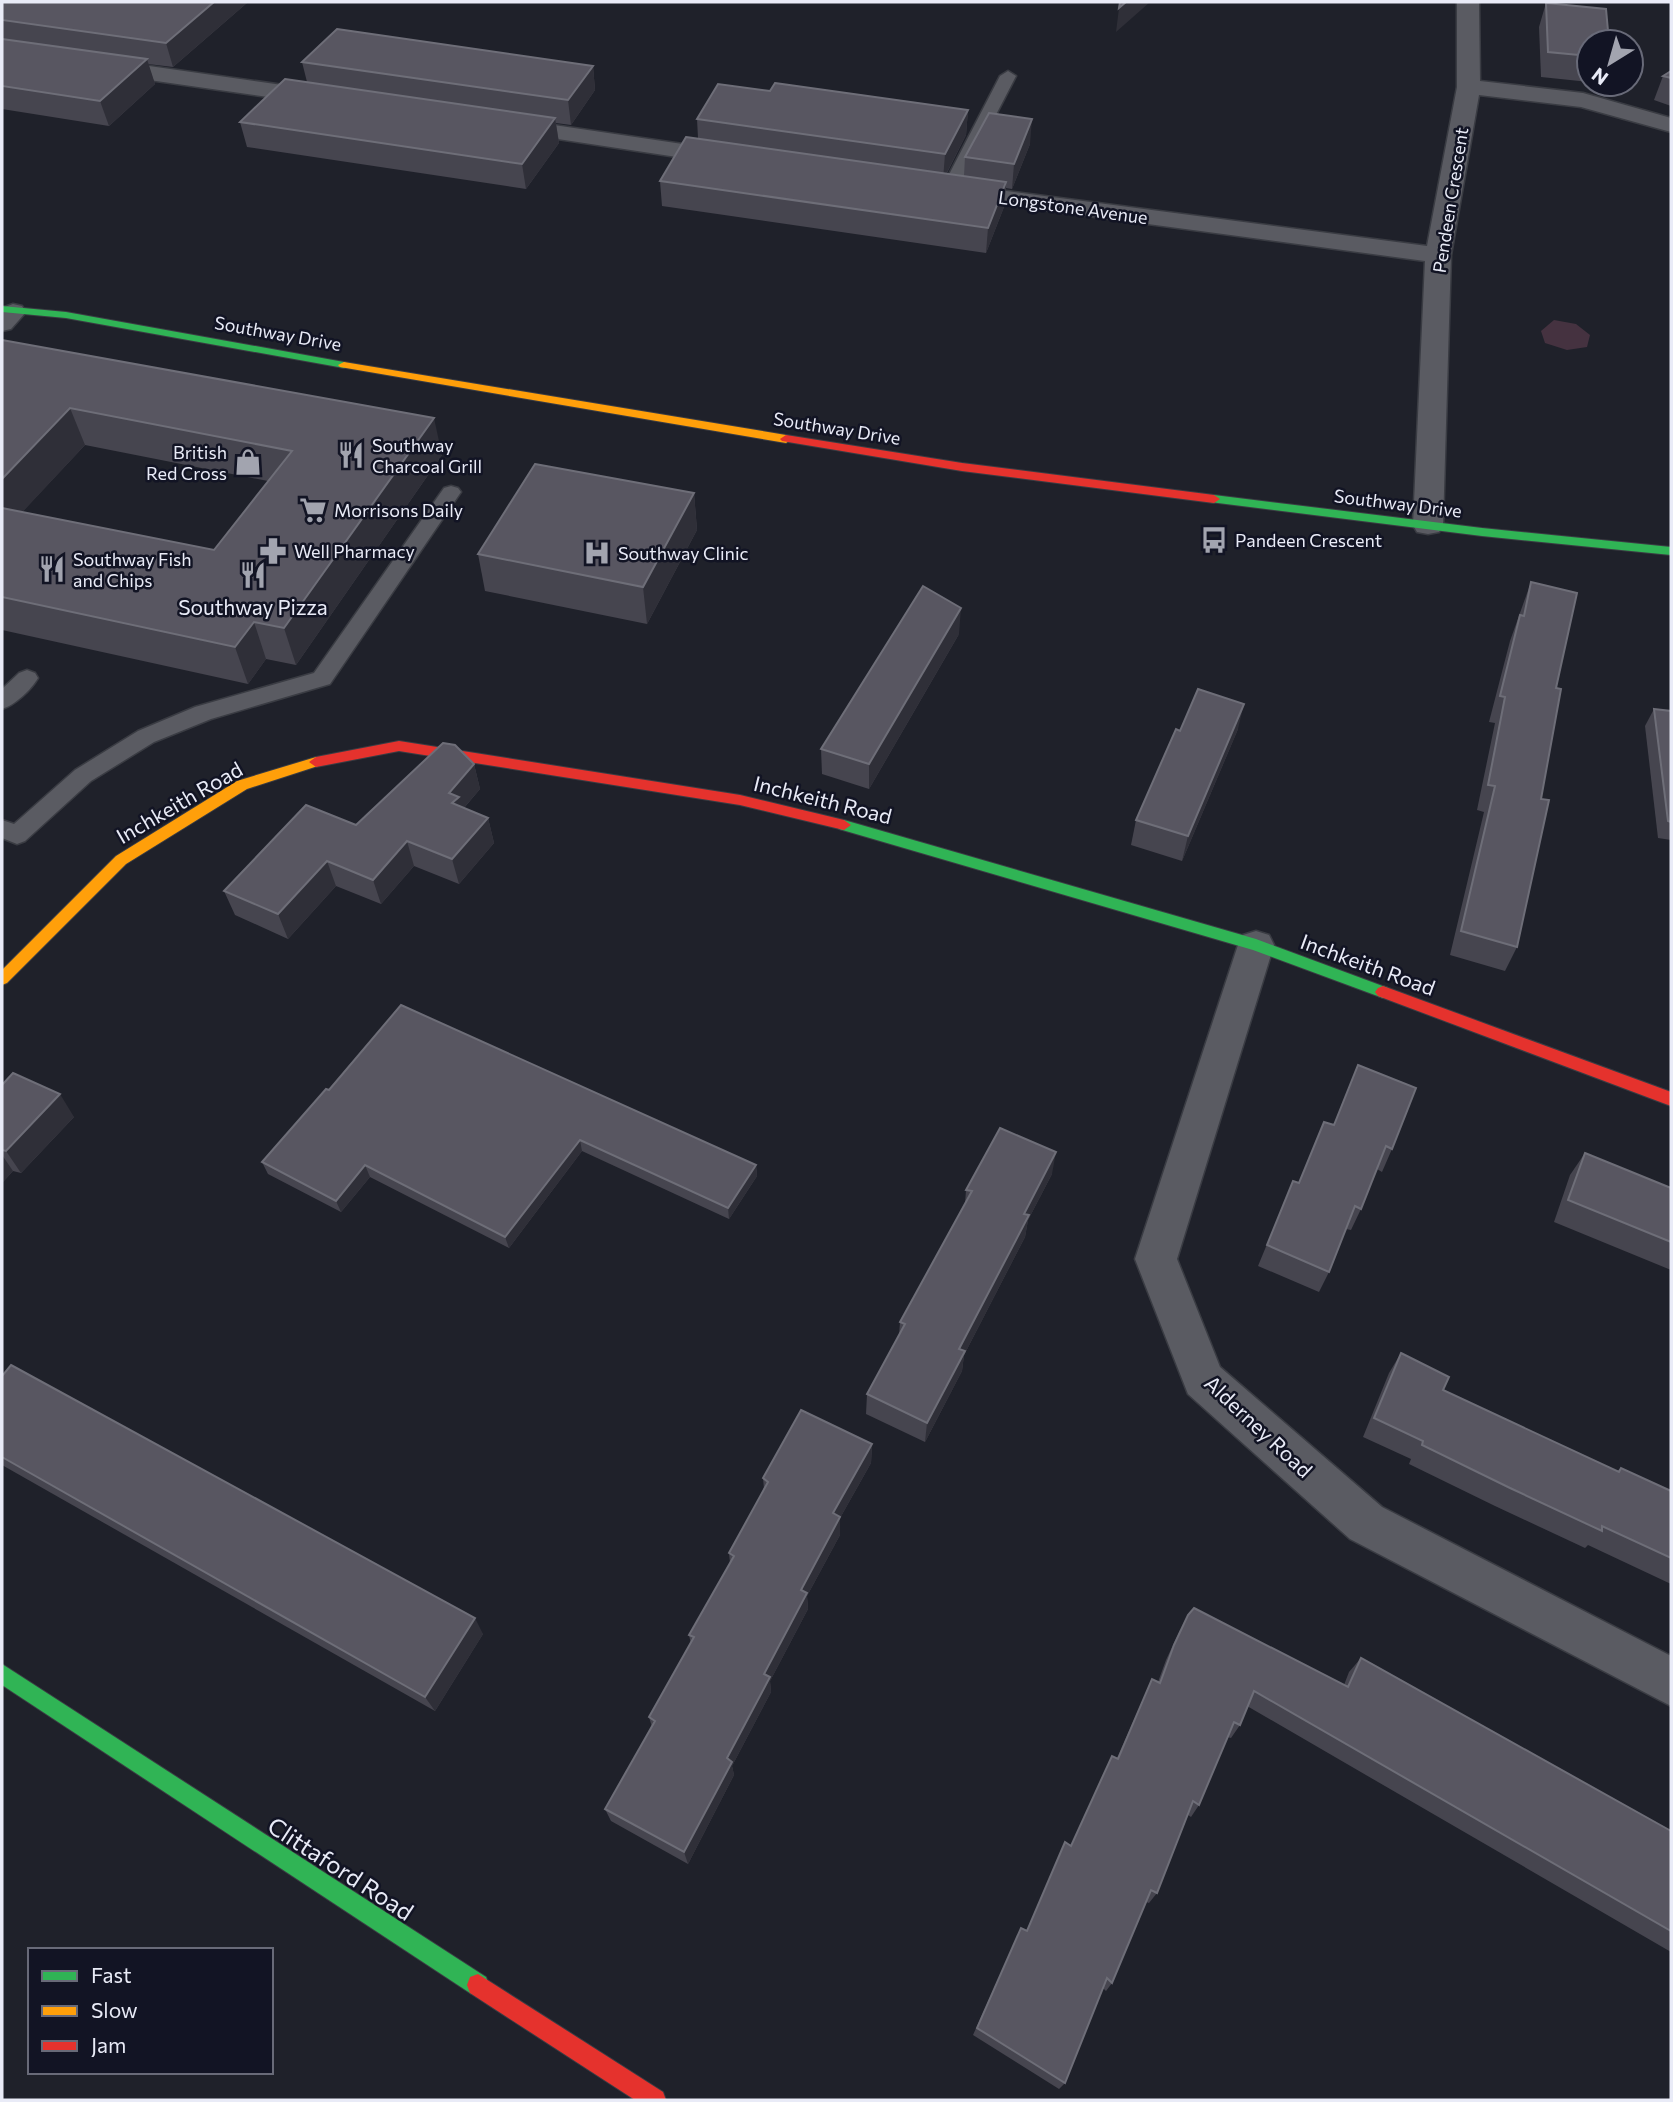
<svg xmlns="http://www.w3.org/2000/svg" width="1673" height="2102" font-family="Commissioner,sans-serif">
	<rect width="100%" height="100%" fill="#1f212a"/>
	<path fill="#453240" d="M 1554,320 L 1576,324 L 1590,335 L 1587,347 L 1567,350 L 1545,343 L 1541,331 Z"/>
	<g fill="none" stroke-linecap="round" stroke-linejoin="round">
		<defs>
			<g id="lane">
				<path d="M 1008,71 L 1016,76 L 957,190 L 955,194 L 943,194 L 941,190 L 1000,76 Z"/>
				<path d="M 451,486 L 458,488 L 461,492 L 330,684 L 211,719 L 154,742 L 91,781 L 25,841 L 17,844 L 2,838 L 2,820 L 14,824 L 75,770 L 138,731 L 195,707 L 314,673 L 444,488 Z"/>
				<path d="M 27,670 L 35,673 L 38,678 C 31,690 15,705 2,709 L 2,689 L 19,673 Z"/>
			</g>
			<g id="street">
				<path d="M 1457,2 L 1479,2 L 1480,81 L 1583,93 L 1671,118 L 1671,132 L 1581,107 L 1479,95 L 1451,255 L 1443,525 L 1439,532 L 1428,534 L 1417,532 L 1413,525 L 1425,261 L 953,198 L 944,196 L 941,191 L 944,186 L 953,184 L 1427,246 L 1457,87 Z"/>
				<path d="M 2,45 L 325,91 L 333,93 L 337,98 L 333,103 L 325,105 L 2,59 Z"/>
				<path d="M 506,118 L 730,151 L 739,153 L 742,158 L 739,163 L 730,165 L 498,130 L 494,125 L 498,120 Z"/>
				<path d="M 13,304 L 22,306 L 26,312 L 11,329 L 2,331 L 2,308 Z"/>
				<path d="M 1256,931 L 1269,935 L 1274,945 L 1177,1259 L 1220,1367 L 1382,1507 L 1671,1656 L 1671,1706 L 1350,1539 L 1188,1394 L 1135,1259 L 1238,945 L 1243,935 Z"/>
			</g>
			<g id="fast">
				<path d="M 2,306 L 66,312 L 344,362 L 350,365 L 344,368 L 66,318 L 2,312 Z"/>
				<path d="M 1214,495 L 1482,528 L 1671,547 L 1671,555 L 1482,536 L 1210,502 L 1210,496 Z"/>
				<path d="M 844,820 L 1256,939 L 1388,988 L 1391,992 L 1388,996 L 1383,998 L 1253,950 L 839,829 L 837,825 Z"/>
				<path d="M 2,1664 L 486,1977 L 489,1985 L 486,1993 L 478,1996 L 470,1993 L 2,1685 Z"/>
			</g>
			<g id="slow">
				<path d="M 344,362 L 786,435 L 792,439 L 786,443 L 340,367 L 338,365 Z"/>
				<path d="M 316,757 L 321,759 L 323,762 L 321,765 L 247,789 L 126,864 L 7,983 L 2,985 L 2,970 L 116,856 L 237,781 Z"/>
			</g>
			<g id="jam">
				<path d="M 786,435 L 962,463 L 1214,495 L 1220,499 L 1214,503 L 962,471 L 782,441 L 780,439 Z"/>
				<path d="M 399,741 L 740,795 L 844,820 L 851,825 L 844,830 L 740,805 L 399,751 L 316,767 L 309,762 L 316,757 Z"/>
				<path d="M 1383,986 L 1671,1092 L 1671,1106 L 1378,996 L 1375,992 L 1378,988 Z"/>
				<path d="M 478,1974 L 663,2092 L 666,2100 L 635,2100 L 470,1993 L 467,1985 L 470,1977 Z"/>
			</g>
		</defs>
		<use href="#lane" stroke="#3a3c43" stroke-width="3"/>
		<use href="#street" stroke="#3a3c43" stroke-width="3"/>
		<use href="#fast" stroke="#3a3c43" stroke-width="2"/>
		<use href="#slow" stroke="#3a3c43" stroke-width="2"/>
		<use href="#jam" stroke="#3a3c43" stroke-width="2"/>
		<use href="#lane" fill="#5a5b62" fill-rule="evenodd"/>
		<use href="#street" fill="#5a5b62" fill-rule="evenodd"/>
		<use href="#fast" fill="#30b455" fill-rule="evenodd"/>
		<use href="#slow" fill="#ff9f0a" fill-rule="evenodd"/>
		<use href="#jam" fill="#e5322d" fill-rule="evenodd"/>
	</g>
	<g fill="#46454f" fill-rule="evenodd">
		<path d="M 2,2 L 248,2 L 173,67 L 148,64 L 155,84 L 109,126 L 2,109 Z"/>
		<path d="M 1546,3 L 1589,42 L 1589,82 L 1541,77 L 1539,27 Z"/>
		<path d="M 302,62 L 593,66 L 595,90 L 571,125 L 556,123 L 559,143 L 526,189 L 247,147 L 240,122 L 307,82 Z"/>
		<path d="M 1671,71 L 1671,106 L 1654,100 L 1663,76 Z"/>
		<path d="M 770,91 L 968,110 L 966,135 L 947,173 L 964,176 L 965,157 L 1030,144 L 1012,189 L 1006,188 L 1004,207 L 986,253 L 662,206 L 660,181 L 698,138 L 697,119 Z"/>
		<path d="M 2,340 L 442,455 L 296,665 L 266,659 L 248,684 L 2,630 ZM 85,445 L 268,481 L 214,550 L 22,512 Z"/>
		<path d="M 694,493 L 697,530 L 647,624 L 485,591 L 478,554 Z"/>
		<path d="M 1531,582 L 1556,688 L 1541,799 L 1517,947 L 1505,971 L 1450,955 L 1484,812 L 1477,810 L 1495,723 L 1489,722 L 1510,641 Z"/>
		<path d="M 959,634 L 869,789 L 822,774 L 821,749 Z"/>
		<path d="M 1654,709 L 1671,711 L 1671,840 L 1658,838 L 1645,726 Z"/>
		<path d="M 1238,729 L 1182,861 L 1131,845 L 1136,820 L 1180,731 Z"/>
		<path d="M 474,764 L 480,789 L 464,808 L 488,818 L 494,843 L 459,884 L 414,866 L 381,904 L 336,886 L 288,939 L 235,915 L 224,891 L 356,825 Z"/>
		<path d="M 1358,1065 L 1392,1149 L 1382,1172 L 1377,1169 L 1361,1209 L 1351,1230 L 1346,1229 L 1329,1272 L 1319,1292 L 1258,1266 L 1293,1181 L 1299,1183 L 1334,1125 Z"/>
		<path d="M 2,1085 L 74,1117 L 21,1173 L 13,1171 L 2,1183 Z"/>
		<path d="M 329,1090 L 756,1165 L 757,1176 L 729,1219 L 582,1151 L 509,1248 L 370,1177 L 341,1212 L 268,1174 L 262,1162 Z"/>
		<path d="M 1585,1153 L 1671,1188 L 1671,1270 L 1554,1222 L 1570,1175 Z"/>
		<path d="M 1052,1174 L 1028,1220 L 1025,1237 L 964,1355 L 962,1371 L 925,1442 L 866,1414 L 867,1394 L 899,1335 L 900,1322 L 965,1204 L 966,1190 Z"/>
		<path d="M 1401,1353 L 1443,1390 L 1617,1471 L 1621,1468 L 1671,1491 L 1671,1584 L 1588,1545 L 1585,1548 L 1495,1506 L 1409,1464 L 1411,1459 L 1363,1437 L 1389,1373 Z"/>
		<path d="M 2,1376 L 483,1634 L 435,1711 L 2,1465 Z"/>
		<path d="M 872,1444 L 871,1463 L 840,1518 L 840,1535 L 807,1596 L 808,1609 L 770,1681 L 771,1692 L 732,1766 L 734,1775 L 688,1864 L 611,1821 L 605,1809 L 652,1727 L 649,1717 L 691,1644 L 689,1635 L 730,1563 L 729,1553 L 764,1489 L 763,1478 Z"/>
		<path d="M 1180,1630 L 1344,1685 L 1349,1672 L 1361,1658 L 1671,1831 L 1671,1952 L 1247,1706 L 1240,1725 L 1231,1738 L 1227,1737 L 1199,1805 L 1191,1817 L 1188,1815 L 1157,1893 L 1149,1903 L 1146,1902 L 1112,1983 L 1106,1991 L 1103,1988 L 1065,2083 L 1059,2089 L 973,2035 L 1021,1928 L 1027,1931 L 1065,1842 L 1071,1846 L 1117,1758 L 1152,1679 L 1158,1682 L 1166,1660 Z"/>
	</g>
	<g fill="#2f2f38">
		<path d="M 214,2 L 248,2 L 173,67 L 166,43 Z"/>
		<path d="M 1126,2 L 1150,2 L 1116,32 L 1119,8 Z"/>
		<path d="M 147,59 L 155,84 L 109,126 L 100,101 Z"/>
		<path d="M 593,66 L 595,90 L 571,125 L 568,100 Z"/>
		<path d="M 968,110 L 966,135 L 943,180 L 945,154 Z"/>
		<path d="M 555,118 L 559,143 L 526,189 L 522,164 Z"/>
		<path d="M 1032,119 L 1030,144 L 1012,189 L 1014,164 Z"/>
		<path d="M 1006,182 L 1004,207 L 986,253 L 988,228 Z"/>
		<path d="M 70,408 L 85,445 L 2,534 L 2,479 Z"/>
		<path d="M 434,418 L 442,455 L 296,665 L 284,628 Z"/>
		<path d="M 694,493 L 697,530 L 647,624 L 643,587 Z"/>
		<path d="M 961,608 L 959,634 L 869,789 L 869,764 Z"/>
		<path d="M 254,622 L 266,659 L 248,684 L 235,647 Z"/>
		<path d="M 1244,704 L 1238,729 L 1182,861 L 1188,836 Z"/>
		<path d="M 474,764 L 480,789 L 462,810 L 459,828 L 449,793 Z"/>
		<path d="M 488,818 L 494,843 L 459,884 L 452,859 Z"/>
		<path d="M 407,841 L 414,866 L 381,904 L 373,880 Z"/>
		<path d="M 327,861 L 336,886 L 288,939 L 278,914 Z"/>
		<path d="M 60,1094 L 74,1117 L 21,1173 L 6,1151 Z"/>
		<path d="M 580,1140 L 582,1151 L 509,1248 L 505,1237 Z"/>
		<path d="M 1056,1152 L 1052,1174 L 1028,1220 L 1025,1237 L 964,1355 L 962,1371 L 925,1442 L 927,1423 L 959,1349 L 1024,1214 Z"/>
		<path d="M 2,1155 L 13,1171 L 2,1183 Z"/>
		<path d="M 365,1165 L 370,1177 L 341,1212 L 336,1201 Z"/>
		<path d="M 756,1165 L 757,1176 L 729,1219 L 728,1208 Z"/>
		<path d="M 872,1444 L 871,1463 L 840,1518 L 840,1535 L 807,1596 L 808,1609 L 770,1681 L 771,1692 L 732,1766 L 734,1775 L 688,1864 L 684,1852 L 764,1674 L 833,1513 Z"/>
		<path d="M 475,1618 L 483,1634 L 435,1711 L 425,1697 Z"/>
	</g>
	<g fill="#585661" stroke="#6e6e78" stroke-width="2">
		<path d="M 2,2 L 214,2 L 166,43 L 2,20 Z"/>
		<path d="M 1120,2 L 1126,2 L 1119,8 Z"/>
		<path d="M 1546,3 L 1606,9 L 1609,42 L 1589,42 L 1589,56 L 1548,52 Z"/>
		<path d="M 337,29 L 593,66 L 568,100 L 302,62 Z"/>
		<path d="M 2,39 L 147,59 L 100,101 L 2,86 Z"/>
		<path d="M 1671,71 L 1671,78 L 1663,76 Z"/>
		<path d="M 285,79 L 555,118 L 522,164 L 240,122 Z"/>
		<path d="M 775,83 L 968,110 L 945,154 L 697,119 L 718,84 L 770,91 Z"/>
		<path d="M 989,113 L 1032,119 L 1014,164 L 965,157 Z"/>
		<path d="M 686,137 L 1006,182 L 988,228 L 660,181 Z"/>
		<path d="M 2,340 L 434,418 L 284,628 L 254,622 L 235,647 L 2,597 L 2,508 L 214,550 L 292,451 L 70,408 L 2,479 Z"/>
		<path d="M 535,464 L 694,493 L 643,587 L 478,554 Z"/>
		<path d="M 1531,582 L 1577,593 L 1556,688 L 1561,689 L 1541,799 L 1549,800 L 1517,947 L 1461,931 L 1495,786 L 1488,785 L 1505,697 L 1500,696 L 1520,615 L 1524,616 Z"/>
		<path d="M 923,586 L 961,608 L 869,764 L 821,749 Z"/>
		<path d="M 1198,689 L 1244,704 L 1188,836 L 1136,820 L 1176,729 L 1180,731 Z"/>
		<path d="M 1654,709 L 1671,711 L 1671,822 L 1668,821 Z"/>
		<path d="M 443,743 L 455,745 L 474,764 L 449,793 L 459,797 L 452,803 L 488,818 L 452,859 L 407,841 L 373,880 L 327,861 L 278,914 L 224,891 L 306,805 L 356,825 Z"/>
		<path d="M 401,1005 L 756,1165 L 728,1208 L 580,1140 L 505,1237 L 365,1165 L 336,1201 L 262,1162 L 326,1089 L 329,1090 Z"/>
		<path d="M 1358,1065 L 1416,1088 L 1392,1149 L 1386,1146 L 1361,1209 L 1355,1206 L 1329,1272 L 1267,1245 L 1293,1181 L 1299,1183 L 1324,1122 L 1334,1125 Z"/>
		<path d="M 13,1073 L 60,1094 L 6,1151 L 2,1150 L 2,1085 Z"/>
		<path d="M 1000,1128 L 1056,1152 L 1024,1214 L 1029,1215 L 959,1349 L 965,1351 L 927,1423 L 867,1394 L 905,1324 L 900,1322 L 972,1191 L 966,1190 Z"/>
		<path d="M 1585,1153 L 1671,1188 L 1671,1242 L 1568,1200 Z"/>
		<path d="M 1401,1353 L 1449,1377 L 1443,1390 L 1619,1472 L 1621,1468 L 1671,1491 L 1671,1558 L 1602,1526 L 1602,1531 L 1510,1488 L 1422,1445 L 1423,1441 L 1374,1418 Z"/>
		<path d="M 11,1365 L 475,1618 L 425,1697 L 2,1457 L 2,1376 Z"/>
		<path d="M 801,1410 L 872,1444 L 833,1513 L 840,1517 L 801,1590 L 807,1593 L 764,1674 L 770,1677 L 727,1758 L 732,1762 L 684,1852 L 605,1809 L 655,1721 L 649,1717 L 694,1637 L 689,1635 L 734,1556 L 729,1553 L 768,1482 L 763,1478 Z"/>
		<path d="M 1194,1608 L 1348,1687 L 1361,1658 L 1671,1831 L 1671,1931 L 1254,1691 L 1240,1725 L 1234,1722 L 1199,1805 L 1193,1801 L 1157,1893 L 1151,1890 L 1112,1983 L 1107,1978 L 1065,2083 L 977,2028 L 1021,1928 L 1027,1931 L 1065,1842 L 1071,1846 L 1112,1756 L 1118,1759 L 1152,1679 L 1160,1683 L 1174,1645 L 1188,1615 Z"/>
	</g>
	<defs>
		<symbol id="restaurant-bare" viewBox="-9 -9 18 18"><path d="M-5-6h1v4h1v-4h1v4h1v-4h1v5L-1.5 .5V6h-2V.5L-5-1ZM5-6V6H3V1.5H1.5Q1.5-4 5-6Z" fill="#a2a4af" stroke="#121424" stroke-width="2.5" paint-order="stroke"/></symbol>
		<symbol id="shop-bare" viewBox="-9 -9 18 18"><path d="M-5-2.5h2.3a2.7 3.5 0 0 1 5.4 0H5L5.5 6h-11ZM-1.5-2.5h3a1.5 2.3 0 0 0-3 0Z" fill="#a2a4af" stroke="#121424" stroke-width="2.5" paint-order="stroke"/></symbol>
		<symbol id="supermarket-bare" viewBox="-9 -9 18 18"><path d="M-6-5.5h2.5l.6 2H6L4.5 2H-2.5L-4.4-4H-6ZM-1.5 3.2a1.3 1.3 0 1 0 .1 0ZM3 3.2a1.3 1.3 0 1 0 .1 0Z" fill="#a2a4af" stroke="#121424" stroke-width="2.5" paint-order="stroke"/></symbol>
		<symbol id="bus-bare" viewBox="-9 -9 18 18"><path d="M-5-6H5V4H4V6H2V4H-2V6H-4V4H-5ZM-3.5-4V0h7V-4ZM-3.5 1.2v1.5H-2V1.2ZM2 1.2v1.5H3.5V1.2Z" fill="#a2a4af" stroke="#121424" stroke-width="2.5" paint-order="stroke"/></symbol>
		<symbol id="pharmacy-bare" viewBox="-9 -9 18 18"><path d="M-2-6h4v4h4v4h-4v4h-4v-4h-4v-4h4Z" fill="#a2a4af" stroke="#121424" stroke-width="2.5" paint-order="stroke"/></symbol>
		<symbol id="hospital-bare" viewBox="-9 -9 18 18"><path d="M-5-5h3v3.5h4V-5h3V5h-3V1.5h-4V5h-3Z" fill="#a2a4af" stroke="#121424" stroke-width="2.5" paint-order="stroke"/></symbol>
	</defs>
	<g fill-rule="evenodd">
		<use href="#restaurant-bare" x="332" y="436" width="38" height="38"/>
		<use href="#shop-bare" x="229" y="443" width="38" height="38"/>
		<use href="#supermarket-bare" x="294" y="491" width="38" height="38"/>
		<use href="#bus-bare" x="1195" y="521" width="38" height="38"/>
		<use href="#pharmacy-bare" x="254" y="532" width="38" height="38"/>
		<use href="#hospital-bare" x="578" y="534" width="38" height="38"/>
		<use href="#restaurant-bare" x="33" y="550" width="38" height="38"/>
		<use href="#restaurant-bare" x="234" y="556" width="38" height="38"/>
	</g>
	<g text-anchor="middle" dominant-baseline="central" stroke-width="5" stroke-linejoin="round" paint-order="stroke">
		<g font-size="18" fill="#e9ebf7" stroke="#121424">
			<text transform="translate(1450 200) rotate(-81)">Pendeen Crescent</text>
			<text transform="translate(1073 207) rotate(8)">Longstone Avenue</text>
			<text transform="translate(278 333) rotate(10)">Southway Drive</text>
			<text transform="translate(837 428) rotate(9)">Southway Drive</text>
			<text transform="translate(1398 503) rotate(7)">Southway Drive</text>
		</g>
		<g font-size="18" fill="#e9ebf7" stroke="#121424" text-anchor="start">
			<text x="372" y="445">Southway<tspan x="372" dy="21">Charcoal Grill</tspan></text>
			<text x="227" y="452" text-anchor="end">British<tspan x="227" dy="21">Red Cross</tspan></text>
			<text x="334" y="510">Morrisons Daily</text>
			<text x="1235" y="540">Pandeen Crescent</text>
			<text x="294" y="551">Well Pharmacy</text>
			<text x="618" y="553">Southway Clinic</text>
			<text x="73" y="559">Southway Fish<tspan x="73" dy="21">and Chips</tspan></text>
		</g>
		<g font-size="21" fill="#e9ebf7" stroke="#121424">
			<text x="253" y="606">Southway Pizza</text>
		</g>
		<g font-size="21" fill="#e9ebf7" stroke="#121424">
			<text transform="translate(823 799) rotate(14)">Inchkeith Road</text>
			<text transform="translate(179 802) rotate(-30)">Inchkeith Road</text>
			<text transform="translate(1368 964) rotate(20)">Inchkeith Road</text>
			<text transform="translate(1259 1426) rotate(43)">Alderney Road</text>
		</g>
		<g font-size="24" fill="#e9ebf7" stroke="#121424">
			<text transform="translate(341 1868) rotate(33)">Clittaford Road</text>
		</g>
	</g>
	<rect width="1673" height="2102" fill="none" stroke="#e9ebf7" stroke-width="7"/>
	<rect x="28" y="1948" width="245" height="126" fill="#121424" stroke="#686a78" stroke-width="2"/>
	<rect x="42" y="1971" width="35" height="10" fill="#30b455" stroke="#686a78" stroke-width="2"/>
	<text x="91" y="1983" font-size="21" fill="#e9ebf7">Fast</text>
	<rect x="42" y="2006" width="35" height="10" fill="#ff9f0a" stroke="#686a78" stroke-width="2"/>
	<text x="91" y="2018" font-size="21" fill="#e9ebf7">Slow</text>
	<rect x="42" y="2041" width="35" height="10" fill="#e5322d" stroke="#686a78" stroke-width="2"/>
	<text x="91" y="2053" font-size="21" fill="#e9ebf7">Jam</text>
	<g transform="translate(1610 63) rotate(217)"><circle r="33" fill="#121424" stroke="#686a78" stroke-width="2"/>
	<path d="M0-5L12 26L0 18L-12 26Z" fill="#a2a4af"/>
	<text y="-10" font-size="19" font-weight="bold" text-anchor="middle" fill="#e9ebf7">N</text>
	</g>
</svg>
